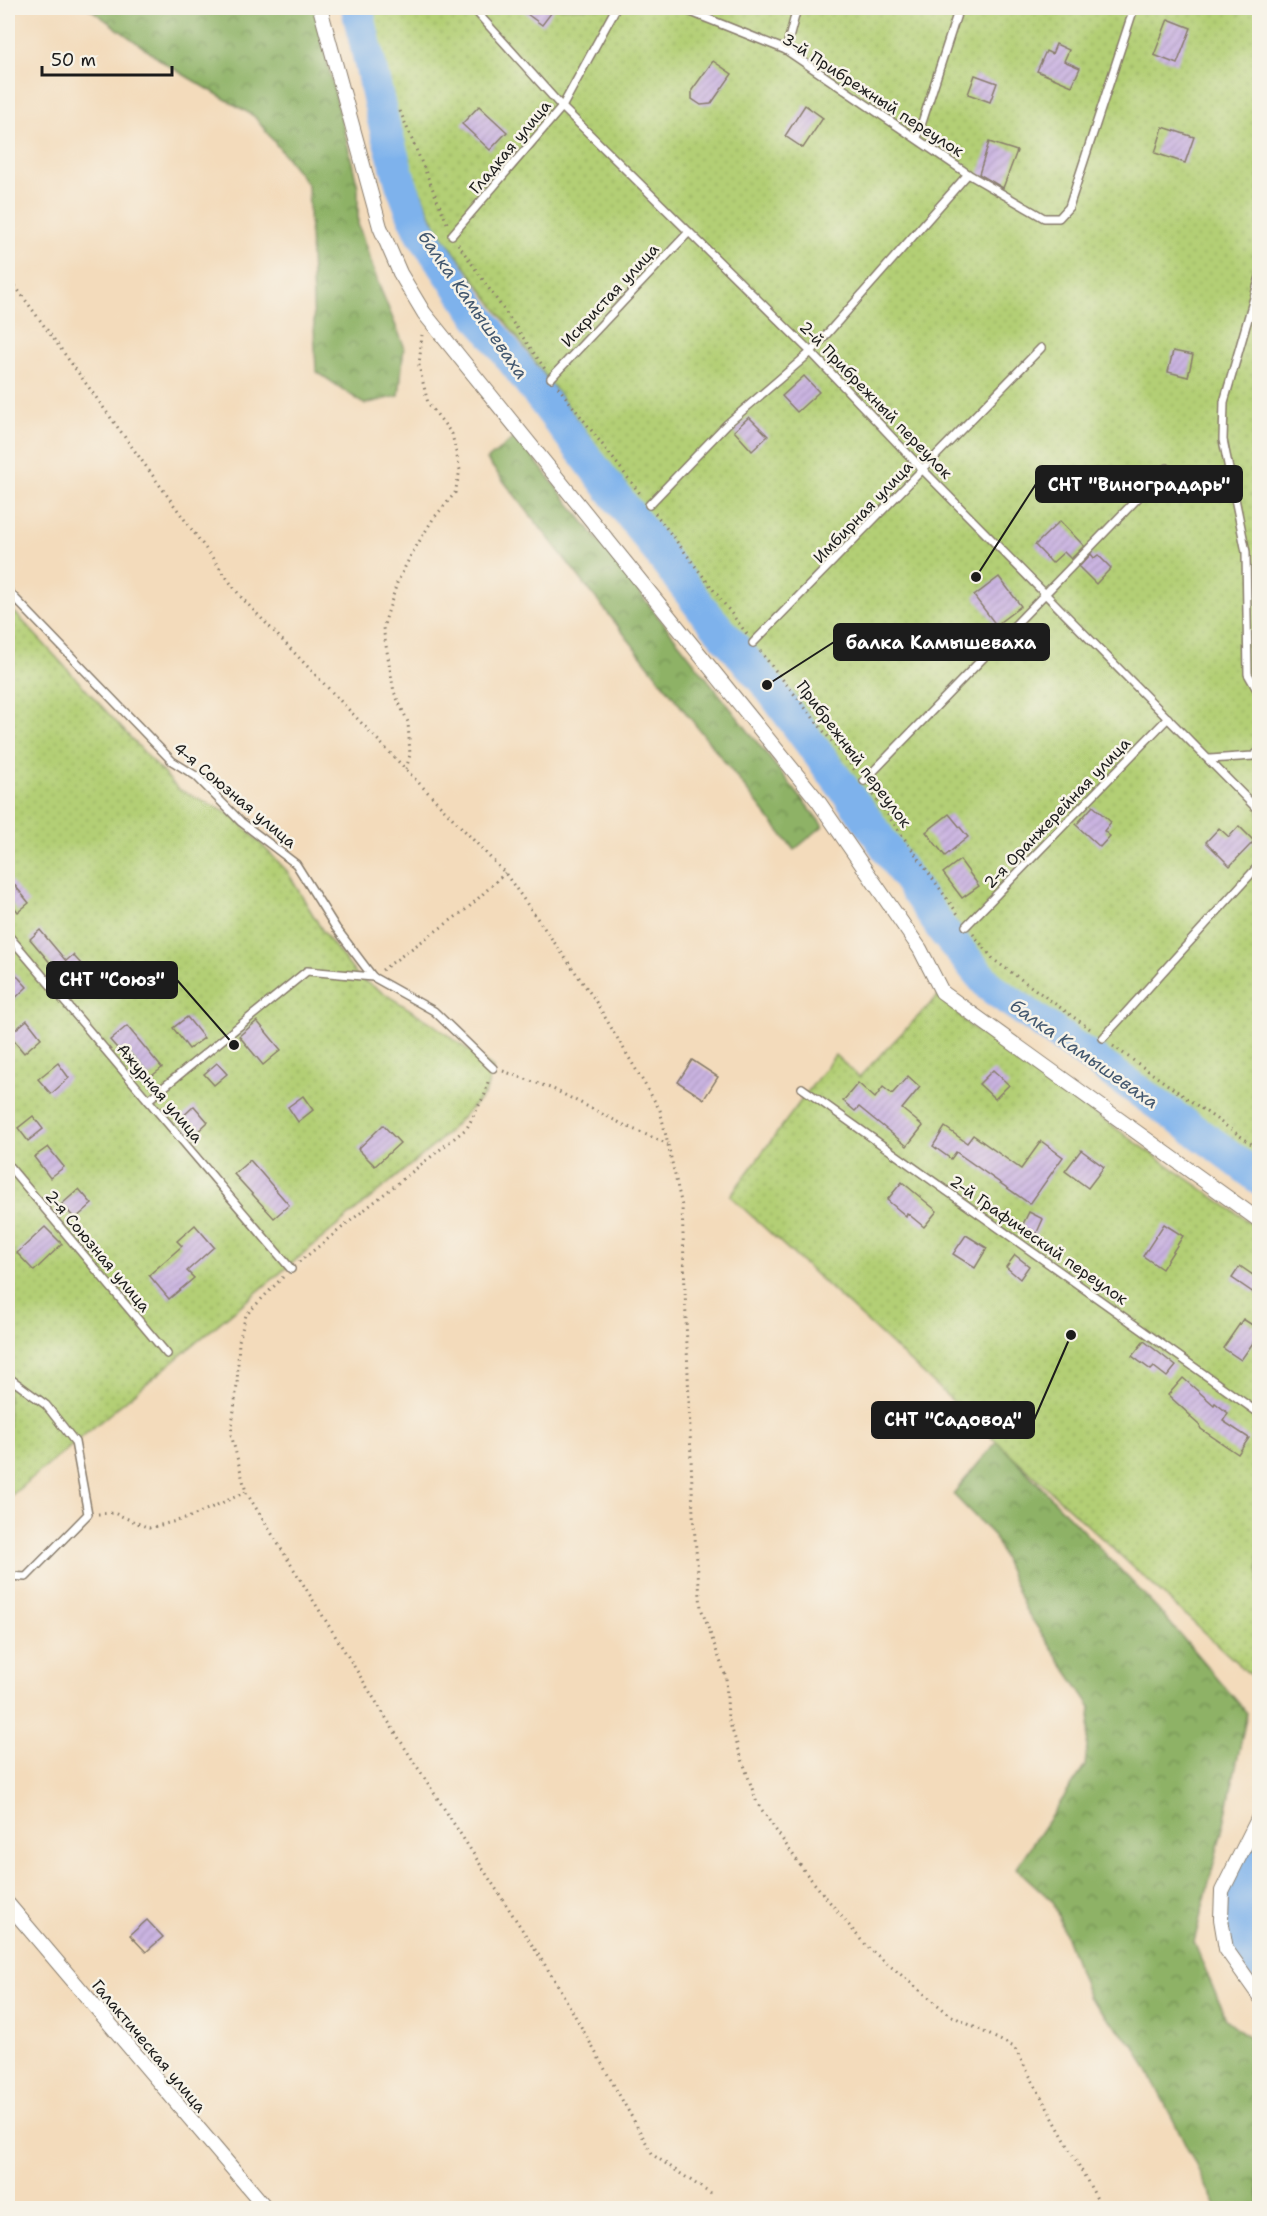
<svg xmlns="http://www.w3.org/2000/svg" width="1267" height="2216" font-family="'Shantell Sans',sans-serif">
	<defs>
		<pattern id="forest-crowns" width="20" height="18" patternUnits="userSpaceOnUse" patternTransform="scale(1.5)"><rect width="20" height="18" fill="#8eb266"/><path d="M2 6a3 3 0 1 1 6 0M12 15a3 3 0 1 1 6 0" fill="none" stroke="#739053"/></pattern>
		<pattern id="garden-dots" width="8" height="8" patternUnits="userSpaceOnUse" patternTransform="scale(1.5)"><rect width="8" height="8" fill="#b3cf75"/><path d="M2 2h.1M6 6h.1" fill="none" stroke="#99b165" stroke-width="1.8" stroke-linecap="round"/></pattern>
		<pattern id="building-hatch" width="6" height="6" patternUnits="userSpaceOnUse" patternTransform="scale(1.5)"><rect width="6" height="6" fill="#cab4e1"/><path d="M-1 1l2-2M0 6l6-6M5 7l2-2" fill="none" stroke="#ad9ac0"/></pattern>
	</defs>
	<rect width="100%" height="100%" fill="#f7f3e8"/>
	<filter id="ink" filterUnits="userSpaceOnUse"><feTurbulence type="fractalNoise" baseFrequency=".0167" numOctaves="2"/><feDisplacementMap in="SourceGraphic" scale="12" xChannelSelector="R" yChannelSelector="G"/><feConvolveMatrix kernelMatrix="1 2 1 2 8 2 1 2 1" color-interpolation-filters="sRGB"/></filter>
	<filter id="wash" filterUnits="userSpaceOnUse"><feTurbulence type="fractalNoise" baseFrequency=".008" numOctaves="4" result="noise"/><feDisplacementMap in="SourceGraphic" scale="24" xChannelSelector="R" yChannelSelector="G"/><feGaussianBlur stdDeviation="1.35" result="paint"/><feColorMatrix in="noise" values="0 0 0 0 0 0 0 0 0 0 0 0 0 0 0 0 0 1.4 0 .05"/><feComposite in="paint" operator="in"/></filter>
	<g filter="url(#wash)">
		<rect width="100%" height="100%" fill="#f3dbbb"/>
		<g fill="url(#forest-crowns)" stroke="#556741" stroke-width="1.5">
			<path d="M 89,8 L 314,8 L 358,187 L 358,224 L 377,280 L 404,346 L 399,396 L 364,404 L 316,371 L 308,185 L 254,116 L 169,66 Z"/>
			<path d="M 516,436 L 823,826 L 794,850 L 487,460 Z"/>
			<path d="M 997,1441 L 1158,1609 L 1247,1713 L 1225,1819 L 1194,1942 L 1226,2019 L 1259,2045 L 1259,2208 L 1217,2208 L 1181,2135 L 1136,2048 L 1089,1998 L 1053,1902 L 1016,1868 L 1085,1766 L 1091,1707 L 1025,1609 L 994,1536 L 953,1494 Z"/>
		</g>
		<g fill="url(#garden-dots)" stroke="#687648" stroke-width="1.5">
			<path d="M 371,8 L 1259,8 L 1259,1179 L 999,979 L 949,926 L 436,227 L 415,179 L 396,118 Z"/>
			<path d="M 8,605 L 178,789 L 234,816 L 287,871 L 322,930 L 358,977 L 430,1022 L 493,1068 L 485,1094 L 436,1144 L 8,1498 Z"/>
			<path d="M 939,995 L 970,1026 L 1259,1229 L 1259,1683 L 730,1196 L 835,1055 L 859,1077 Z"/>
		</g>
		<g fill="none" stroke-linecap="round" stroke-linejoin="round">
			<g stroke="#7eb2ec" stroke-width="32">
				<path d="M 357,8 L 384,124 L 401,184 L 418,228 L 474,310 L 702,609 L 767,685 L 865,817 L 944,932 L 990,987 L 1217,1146 L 1260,1179"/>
				<path d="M 1260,1858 L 1240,1901 L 1242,1937 L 1260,1964"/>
			</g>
		</g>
		<g id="blocks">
			<g fill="url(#building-hatch)">
				<path d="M 519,8 L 555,8 L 542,25 Z"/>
				<path d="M 1168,19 L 1191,28 L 1177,64 L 1154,55 Z"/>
				<path d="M 1056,44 L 1069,50 L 1064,61 L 1080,68 L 1072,86 L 1037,71 L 1046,51 L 1052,54 Z"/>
				<path d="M 713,61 L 732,74 L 711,104 L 701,105 L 692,99 L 692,90 Z"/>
				<path d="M 975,75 L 997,83 L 990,102 L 968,94 Z"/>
				<path d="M 805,105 L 823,118 L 803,148 L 785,136 Z"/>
				<path d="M 479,106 L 507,132 L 490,150 L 462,124 Z"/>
				<path d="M 1163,127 L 1194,137 L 1185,163 L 1155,153 Z"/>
				<path d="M 989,142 L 1017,151 L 1003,188 L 979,174 Z"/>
				<path d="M 1173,351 L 1193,355 L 1188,377 L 1168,372 Z"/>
				<path d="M 804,376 L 819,392 L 797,412 L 782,396 Z"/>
				<path d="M 749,417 L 768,436 L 752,451 L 734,431 Z"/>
				<path d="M 1060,521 L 1084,546 L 1071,559 L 1064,552 L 1052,563 L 1035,545 Z"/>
				<path d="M 1091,554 L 1094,558 L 1098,555 L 1111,568 L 1096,584 L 1079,567 Z"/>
				<path d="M 999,577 L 1021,606 L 996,625 L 974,596 Z"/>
				<path d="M 1093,806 L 1111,822 L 1104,831 L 1110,836 L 1100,847 L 1076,825 Z"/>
				<path d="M 949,814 L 968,837 L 945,856 L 926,832 Z"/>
				<path d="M 1239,826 L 1254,841 L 1230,866 L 1206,842 L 1219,828 L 1229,837 Z"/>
				<path d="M 960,860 L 979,886 L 962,898 L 943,873 Z"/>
				<path d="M 8,877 L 29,903 L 18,912 L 8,899 Z"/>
				<path d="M 40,930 L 66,961 L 73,955 L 91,975 L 77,988 L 71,982 L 68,984 L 30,939 Z"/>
				<path d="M 8,966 L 27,987 L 8,1005 Z"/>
				<path d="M 187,1017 L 204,1038 L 189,1049 L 173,1028 Z"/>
				<path d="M 27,1020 L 41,1038 L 24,1053 L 9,1035 Z"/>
				<path d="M 257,1021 L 281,1050 L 263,1065 L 239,1036 Z"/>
				<path d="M 127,1026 L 162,1068 L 149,1078 L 127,1051 L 123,1055 L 110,1040 Z"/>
				<path d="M 692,1060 L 718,1077 L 704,1099 L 678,1082 Z"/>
				<path d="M 58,1063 L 69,1078 L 51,1094 L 38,1079 Z"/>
				<path d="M 217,1063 L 227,1074 L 214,1085 L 204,1074 Z"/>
				<path d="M 993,1070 L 1009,1085 L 995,1099 L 979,1084 Z"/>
				<path d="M 908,1076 L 920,1087 L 902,1109 L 923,1126 L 907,1146 L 859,1107 L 855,1111 L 843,1101 L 858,1083 L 875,1098 L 883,1087 L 892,1094 Z"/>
				<path d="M 303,1096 L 313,1110 L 298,1122 L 288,1107 Z"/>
				<path d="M 194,1106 L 208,1122 L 193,1136 L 179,1120 Z"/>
				<path d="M 33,1116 L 43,1129 L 28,1141 L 18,1128 Z"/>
				<path d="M 383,1125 L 400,1143 L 375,1166 L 358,1149 Z"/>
				<path d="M 945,1127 L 967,1143 L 973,1135 L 1021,1169 L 1041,1141 L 1063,1157 L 1030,1204 L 956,1152 L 951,1159 L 933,1146 Z"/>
				<path d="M 48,1147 L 64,1167 L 50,1178 L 34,1157 Z"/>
				<path d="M 1081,1150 L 1104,1167 L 1088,1188 L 1065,1171 Z"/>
				<path d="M 250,1160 L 289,1205 L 274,1218 L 234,1174 Z"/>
				<path d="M 902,1182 L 937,1211 L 924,1227 L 907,1213 L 906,1216 L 887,1200 Z"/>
				<path d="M 79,1189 L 92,1204 L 75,1219 L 62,1204 Z"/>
				<path d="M 1029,1212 L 1043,1219 L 1034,1239 L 1019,1232 Z"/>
				<path d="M 1164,1224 L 1183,1236 L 1162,1269 L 1143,1256 Z"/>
				<path d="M 195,1225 L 214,1247 L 187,1271 L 194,1278 L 169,1299 L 149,1275 L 182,1246 L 177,1241 Z"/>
				<path d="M 45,1227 L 62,1244 L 34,1271 L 17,1253 Z"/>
				<path d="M 966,1235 L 987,1248 L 975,1268 L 953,1254 Z"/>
				<path d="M 1015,1255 L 1029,1266 L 1020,1279 L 1006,1267 Z"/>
				<path d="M 1240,1266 L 1260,1280 L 1260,1286 L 1254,1293 L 1232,1278 Z"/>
				<path d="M 1243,1319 L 1260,1330 L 1260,1333 L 1241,1360 L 1223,1348 Z"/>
				<path d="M 1144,1341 L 1176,1366 L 1167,1377 L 1154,1367 L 1151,1370 L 1132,1356 Z"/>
				<path d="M 1183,1378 L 1214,1405 L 1215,1403 L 1228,1413 L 1223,1421 L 1249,1438 L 1238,1454 L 1201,1429 L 1199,1425 L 1190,1417 L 1191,1416 L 1168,1395 Z"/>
				<path d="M 147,1920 L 163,1937 L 146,1952 L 130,1935 Z"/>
			</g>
		</g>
	</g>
	<g filter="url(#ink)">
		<use href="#blocks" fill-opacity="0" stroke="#887c6c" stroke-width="1.5"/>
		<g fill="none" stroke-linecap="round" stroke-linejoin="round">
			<defs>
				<g id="service">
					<path d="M 473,8 L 562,107 L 811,352 L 923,470 L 1260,812"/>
					<path d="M 681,8 L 786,50 L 968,174 L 1044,218 L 1059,218 L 1069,207 L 1134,8"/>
					<path d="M 786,50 L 797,8"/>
					<path d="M 917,138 L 959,8"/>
					<path d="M 452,235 L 562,107 L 616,8"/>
					<path d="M 1260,277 L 1224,402 L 1223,440 L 1246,552 L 1248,674 L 1260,695"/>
					<path d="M 551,378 L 689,232"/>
					<path d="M 649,505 L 727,424 L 811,352 L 968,174"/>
					<path d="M 8,591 L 172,761 L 196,776 L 241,822 L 296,864 L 336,928 L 373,977 L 434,1011 L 493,1068"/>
					<path d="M 753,643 L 1041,348"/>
					<path d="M 1210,759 L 1253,756 L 1260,751"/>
					<path d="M 864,781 L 1167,468"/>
					<path d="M 966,926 L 1168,718"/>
					<path d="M 8,935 L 291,1269"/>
					<path d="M 1103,1038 L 1260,864"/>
					<path d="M 802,1088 L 1260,1414"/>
					<path d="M 148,1100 L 307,971 L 373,977"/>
					<path d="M 8,1165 L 167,1354"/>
					<path d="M 8,1377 L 46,1405 L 75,1442 L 88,1514 L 26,1577 L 8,1576"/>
				</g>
				<g id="minor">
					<path d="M 320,8 L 380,227 L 400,273 L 424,313 L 818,801 L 920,949 L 942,992 L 1260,1221"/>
					<path d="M 1260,1815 L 1222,1891 L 1221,1919 L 1226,1949 L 1260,1997"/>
					<path d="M 8,1904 L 266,2208"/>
				</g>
			</defs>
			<use href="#service" stroke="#887c6c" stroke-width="10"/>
			<use href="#minor" stroke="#887c6c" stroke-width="16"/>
			<g stroke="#887c6c" stroke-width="3" stroke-dasharray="1.5 4.5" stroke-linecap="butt">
				<path d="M 400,111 L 447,223"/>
				<path d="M 458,244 L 545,369"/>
				<path d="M 8,276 L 240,596 L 505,873 L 593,997 L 660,1110 L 682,1206 L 693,1514 L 701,1608 L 726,1677 L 728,1718 L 757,1803 L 805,1872 L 866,1946 L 950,2015 L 1014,2047 L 1102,2208"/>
				<path d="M 558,387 L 642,496"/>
				<path d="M 655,513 L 747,634"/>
				<path d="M 760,651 L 857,773"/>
				<path d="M 406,769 L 410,755 L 408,722 L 394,692 L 383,628 L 397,583 L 411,555 L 433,519 L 455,493 L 460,470 L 452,434 L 428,403 L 419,366 L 422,335"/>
				<path d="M 870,790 L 960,917"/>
				<path d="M 973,934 L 994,960 L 1093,1031"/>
				<path d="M 382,970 L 468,908 L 505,873"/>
				<path d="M 1113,1046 L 1260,1150"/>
				<path d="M 503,1071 L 553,1089 L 626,1126 L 668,1144"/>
				<path d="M 299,1262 L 467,1128 L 485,1094 L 489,1078"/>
				<path d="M 283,1277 L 246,1315 L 239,1341 L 237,1385 L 231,1434 L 246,1492 L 396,1734 L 556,1982 L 653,2155 L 711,2194"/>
				<path d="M 98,1514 L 114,1513 L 149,1528 L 188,1518 L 246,1492"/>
			</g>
			<use href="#service" stroke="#fff" stroke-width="7"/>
			<use href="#minor" stroke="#fff" stroke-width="14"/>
		</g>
	</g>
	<g text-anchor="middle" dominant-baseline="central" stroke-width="5" stroke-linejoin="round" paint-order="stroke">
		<g font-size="16" fill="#1c1c1c" stroke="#f7f3e8">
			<text transform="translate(873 95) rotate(33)">3-й Прибрежный переулок</text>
			<text transform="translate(510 147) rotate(-50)">Гладкая улица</text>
			<text transform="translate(610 295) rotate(-47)">Искристая улица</text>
			<text transform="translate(876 400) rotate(46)">2-й Прибрежный переулок</text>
			<text transform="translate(863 512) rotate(-46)">Имбирная улица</text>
			<text transform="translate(854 754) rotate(53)">Прибрежный переулок</text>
			<text transform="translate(235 795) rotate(40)">4-я Союзная улица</text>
			<text transform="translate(1057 813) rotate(-46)">2-я Оранжерейная улица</text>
			<text transform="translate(160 1093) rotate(50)">Ажурная улица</text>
			<text transform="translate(1039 1240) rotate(35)">2-й Графический переулок</text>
			<text transform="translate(98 1251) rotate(50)">2-я Союзная улица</text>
			<text transform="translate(149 2046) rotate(50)">Галактическая улица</text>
		</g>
		<g font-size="18" font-style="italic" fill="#43586f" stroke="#f7f3e8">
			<text transform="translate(473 305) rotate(55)">балка Камышеваха</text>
			<text transform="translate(1084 1054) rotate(35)">балка Камышеваха</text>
		</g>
	</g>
	<path fill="none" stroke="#1c1c1c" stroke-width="2" d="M976 577L1036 484M767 685L834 642M234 1045L177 980M1071 1335L1034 1420"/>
	<g fill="#1c1c1c" stroke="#f7f3e8" stroke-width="2">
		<circle cx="976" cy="577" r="6"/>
		<circle cx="767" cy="685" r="6"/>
		<circle cx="234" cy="1045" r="6"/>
		<circle cx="1071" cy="1335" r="6"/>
	</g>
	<g fill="#1c1c1c" stroke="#1c1c1c" stroke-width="2">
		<rect x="1036" y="466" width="206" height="36" rx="6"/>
		<rect x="834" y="624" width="215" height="36" rx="6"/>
		<rect x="47" y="962" width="130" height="36" rx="6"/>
		<rect x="872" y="1402" width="162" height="36" rx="6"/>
	</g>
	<g font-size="18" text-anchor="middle" font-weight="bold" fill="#fff">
		<text x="1139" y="491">СНТ "Виноградарь"</text>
		<text x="941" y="649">балка Камышеваха</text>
		<text x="112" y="986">СНТ "Союз"</text>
		<text x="953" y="1426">СНТ "Садовод"</text>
	</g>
	<rect width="1267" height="2216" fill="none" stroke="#f7f3e8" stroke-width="30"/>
	<path d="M42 66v9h130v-9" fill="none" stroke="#1c1c1c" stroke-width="3"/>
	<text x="51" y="66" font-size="18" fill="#1c1c1c" stroke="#f7f3e8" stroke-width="4.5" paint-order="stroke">50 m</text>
</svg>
